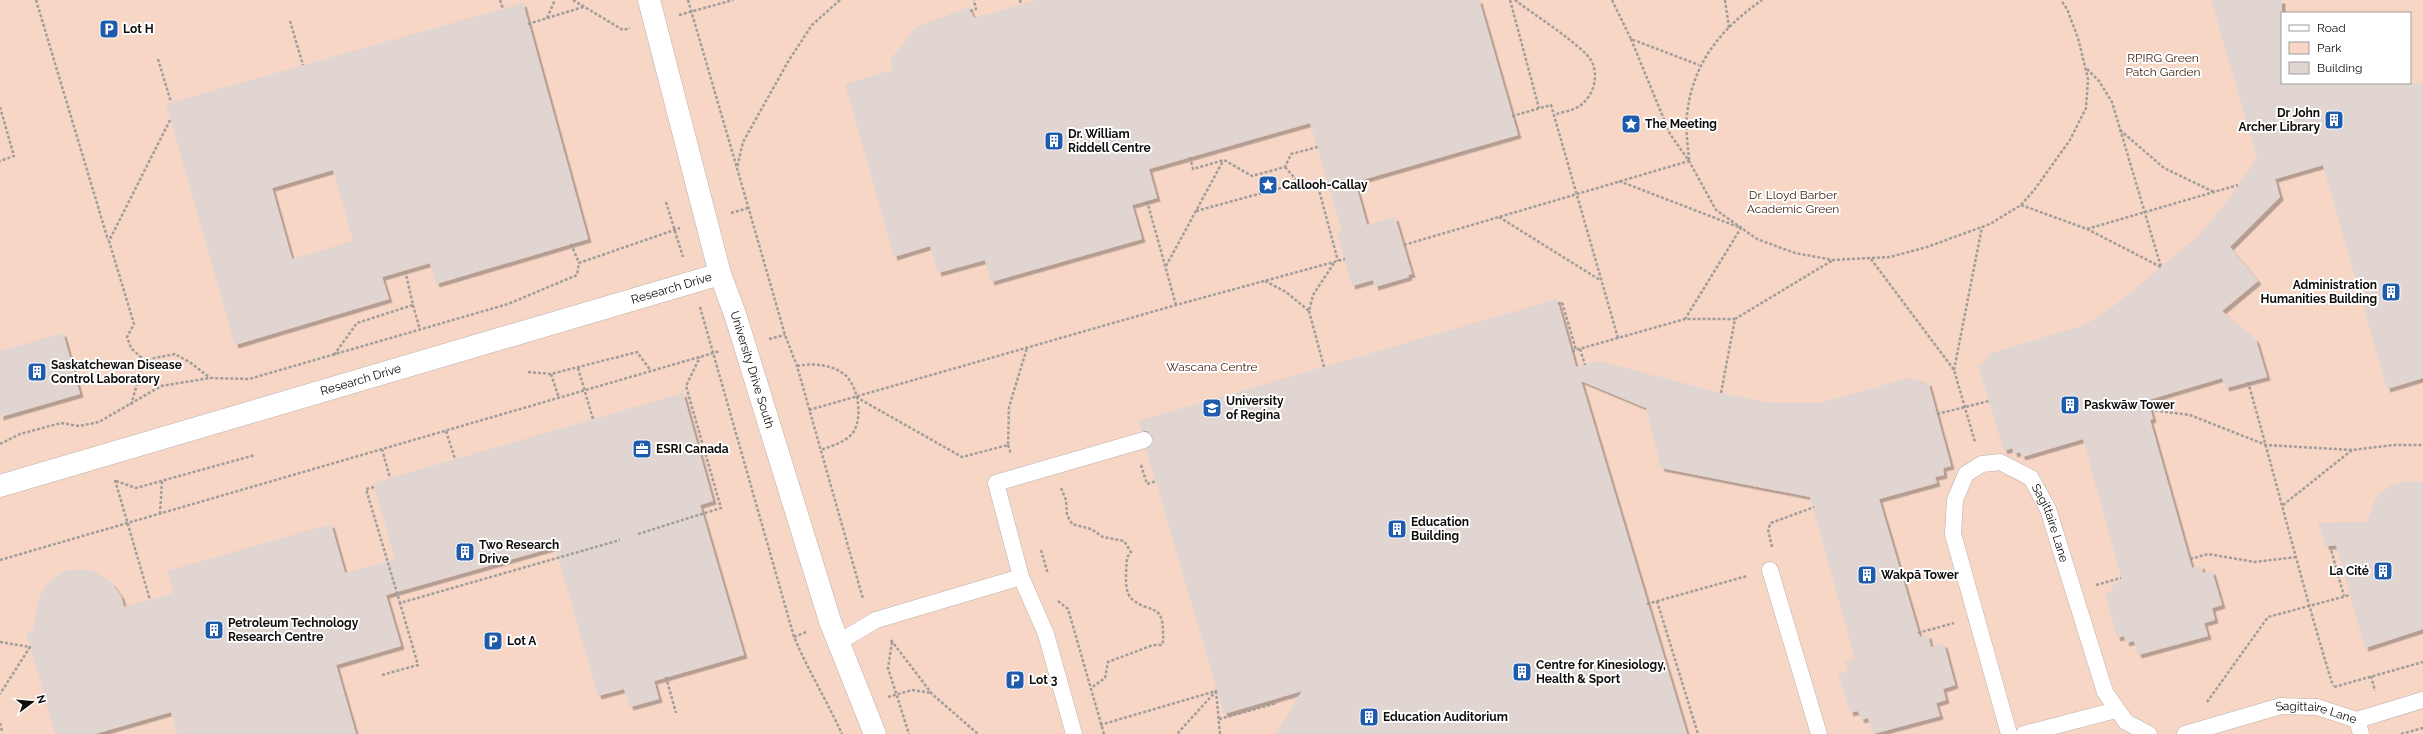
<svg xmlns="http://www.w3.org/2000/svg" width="2423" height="734" font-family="Raleway,sans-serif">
	<defs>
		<filter id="shadow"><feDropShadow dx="3.5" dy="3.5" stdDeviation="0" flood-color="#0004"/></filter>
	</defs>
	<rect width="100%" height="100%" fill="#fefaf8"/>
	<path fill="#f7d6c6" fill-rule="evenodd" d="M 0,0 L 2423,0 L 2423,734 L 0,734 ZM 2282,13 L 2410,13 L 2410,83 L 2282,83 Z"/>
	<g fill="#e0d5d0" fill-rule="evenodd" filter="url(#shadow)">
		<path d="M 1037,0 L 1479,0 L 1518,135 L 1355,182 L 1367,225 L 1395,217 L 1412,274 L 1408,275 L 1409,277 L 1375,287 L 1373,280 L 1352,286 L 1337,234 L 1342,232 L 1310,123 L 1149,169 L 1157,198 L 1132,205 L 1142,239 L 991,282 L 985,260 L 938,273 L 930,246 L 894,257 L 845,84 L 893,70 L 890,60 L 916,27 L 969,7 L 974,18 Z"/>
		<path d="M 2211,0 L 2282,0 L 2282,83 L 2423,83 L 2423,378 L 2387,389 L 2323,165 L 2275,179 L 2280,197 L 2230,247 L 2258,281 L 2222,311 L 2256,340 L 2267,377 L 2226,388 L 2222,378 L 2148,400 L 2153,419 L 2150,420 L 2192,568 L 2201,565 L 2203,573 L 2212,571 L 2222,605 L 2212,608 L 2215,620 L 2204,623 L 2208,636 L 2138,655 L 2134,641 L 2126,643 L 2124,636 L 2117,638 L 2105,594 L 2113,592 L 2111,584 L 2122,581 L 2083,439 L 2022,457 L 2020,452 L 2014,454 L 2012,448 L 2004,451 L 1978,366 L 1984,364 L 1983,360 L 1989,358 L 1988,354 L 2085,325 L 2119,302 L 2198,236 L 2225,204 L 2257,158 Z"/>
		<path d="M 523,3 L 588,239 L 436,284 L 430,263 L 382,277 L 389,299 L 235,345 L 166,104 ZM 333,170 L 353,241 L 292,259 L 272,188 Z"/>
		<path d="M 1557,299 L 1576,367 L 1599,361 L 1721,393 L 1772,403 L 1819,403 L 1913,377 L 1914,381 L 1920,379 L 1922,384 L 1928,382 L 1951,466 L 1943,468 L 1944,475 L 1935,477 L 1937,483 L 1879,499 L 1920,637 L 1928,635 L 1931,647 L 1944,644 L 1955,685 L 1943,689 L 1946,700 L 1936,703 L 1940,716 L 1873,734 L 1868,718 L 1861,720 L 1858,711 L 1850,713 L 1838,674 L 1848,671 L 1845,661 L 1855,659 L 1810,497 L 1661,468 L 1646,408 L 1581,381 L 1687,734 L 1275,734 L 1302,691 L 1224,714 L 1146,449 L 1153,443 L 1153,437 L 1147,431 L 1141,431 L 1138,421 Z"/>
		<path d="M 63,333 L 80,394 L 0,417 L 0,351 Z"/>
		<path d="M 683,393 L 713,501 L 700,505 L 744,655 L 654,681 L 659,699 L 630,707 L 624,689 L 598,696 L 555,547 L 386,595 L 401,646 L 336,665 L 356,734 L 177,734 L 171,712 L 95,734 L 55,734 L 26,632 L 33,630 L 39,598 L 45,587 L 55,577 L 65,571 L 80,569 L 93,571 L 102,576 L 112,583 L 121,596 L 124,607 L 174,593 L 167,571 L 331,524 L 345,573 L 395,559 L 373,483 Z"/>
		<path d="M 2406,481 L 2423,482 L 2423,629 L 2365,648 L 2336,545 L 2326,547 L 2318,523 L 2367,522 L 2375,500 L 2381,492 L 2393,484 Z"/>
	</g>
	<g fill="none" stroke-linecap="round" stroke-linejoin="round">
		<defs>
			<g id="lane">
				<path d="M 1770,570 L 1819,734"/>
				<path d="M 839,642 L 876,620 L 1021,577"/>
				<path d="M 2357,720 L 2361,734"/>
				<path d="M 1074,734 L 1046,634 L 1021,577 L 996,483 L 1144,440"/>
				<path id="s1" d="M 2009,734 L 1953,534 L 1955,500 L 1966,474 L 1982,464 L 2000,462 L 2031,478 L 2048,509 L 2105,692 L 2126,722 L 2149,734"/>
				<path d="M 2024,734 L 2116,710"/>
				<path id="s2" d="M 2185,734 L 2281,706 L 2317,707 L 2357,720 L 2423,700"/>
			</g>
			<g id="street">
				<path id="s3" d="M 649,0 L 720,274 L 735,314 L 830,621 L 875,734"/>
				<path id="s4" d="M 0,486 L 720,274"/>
			</g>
		</defs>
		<use href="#lane" stroke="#baafaa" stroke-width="17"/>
		<use href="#street" stroke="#baafaa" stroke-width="23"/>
		<g stroke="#a09d9b" stroke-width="2.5" stroke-dasharray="3 2" stroke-linecap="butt">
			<path d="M 36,0 L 108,240"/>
			<path d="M 500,0 L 503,9"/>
			<path d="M 573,0 L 623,30 L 630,28"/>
			<path d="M 688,0 L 737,168"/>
			<path d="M 840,0 L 812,25 L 789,60 L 743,142 L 737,168 L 785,335 L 797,366 L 863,599"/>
			<path d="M 1020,0 L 1021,4"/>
			<path d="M 1510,0 L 1539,108"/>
			<path d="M 1515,0 C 1537,17 1567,35 1586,54 C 1602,69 1595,97 1578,107 C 1571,111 1561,112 1554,115"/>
			<path d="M 1612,0 L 1631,39 L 1699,65"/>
			<path d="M 1725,0 L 1729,28"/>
			<path d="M 970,11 L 976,9 L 974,0"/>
			<path d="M 679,15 L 733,0"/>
			<path d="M 547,18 L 555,0"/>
			<path d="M 290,21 L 303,65"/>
			<path d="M 528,24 L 583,7"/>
			<path d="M 1631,39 L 1670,134 L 1689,161 L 1716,210 L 1757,239 L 1795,253 L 1833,260 L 1890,257 L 1927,247 L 1990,224 L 2021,205 L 2035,189 L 2070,140 L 2086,108 L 2088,79 L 2078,38 L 2067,9 L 2061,0"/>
			<path d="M 158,59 L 171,102"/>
			<path d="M 2087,69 L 2099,81 L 2112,102 L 2161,267"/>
			<path d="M 0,107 L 14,156 L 0,161"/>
			<path d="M 1512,116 L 1551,105 L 1618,338"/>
			<path d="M 170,120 L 109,241 L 134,324 L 127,337 L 131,348 L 144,360 L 175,354 L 191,363 L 210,378"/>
			<path d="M 2120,130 L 2164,168 L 2214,192"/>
			<path d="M 1190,157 L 1193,169 L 1224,160 L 1252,176 L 1285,167 L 1291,154 L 1318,147"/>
			<path d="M 1689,160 C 1688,146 1685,129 1687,114 C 1693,62 1721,29 1762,0"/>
			<path d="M 1285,167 L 1299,183"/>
			<path d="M 1619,181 L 1741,228 L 1685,319"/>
			<path d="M 1147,201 L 1176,305"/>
			<path d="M 666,202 L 683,257"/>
			<path d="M 2021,205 L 2087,229 L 2161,267"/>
			<path d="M 1196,211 L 1299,183 L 1319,190 L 1338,261"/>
			<path d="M 731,213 L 748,208"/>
			<path d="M 1499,217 L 1600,280"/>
			<path d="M 2087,229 L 2238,185"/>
			<path d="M 571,244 L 579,263"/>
			<path d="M 1404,245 L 1689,161"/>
			<path d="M 1871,259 L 1954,370 L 1975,442"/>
			<path d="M 1166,266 L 1223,161"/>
			<path d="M 1265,281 L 1286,292 L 1309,311 L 1313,295 L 1334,263"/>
			<path d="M 1558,304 L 1562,302 L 1576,350"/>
			<path d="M 413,305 L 420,330"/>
			<path d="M 700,307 L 794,637 C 808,670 827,701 842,734"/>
			<path d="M 1309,311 L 1324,367"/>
			<path d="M 769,339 L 785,335"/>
			<path d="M 1580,349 L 1585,365"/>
			<path d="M 1572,351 L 1685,319 L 1735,319"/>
			<path d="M 334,355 L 357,323 L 413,305 L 405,270"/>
			<path d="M 797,366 C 813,363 830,364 844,374 C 859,386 864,421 851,435 C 843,443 831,446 821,450"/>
			<path d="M 578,368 L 593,419"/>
			<path d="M 1954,370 L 1982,227"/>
			<path d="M 528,372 L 551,374 L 637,352 L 651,371"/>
			<path d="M 551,374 L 559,398"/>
			<path d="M 2248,382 C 2277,483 2302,586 2333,686"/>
			<path d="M 1721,393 L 1735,319 L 1833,260"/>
			<path d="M 856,397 L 962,457 L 1008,445 L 1009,407 L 1027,348"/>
			<path d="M 131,405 L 144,360"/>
			<path d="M 809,410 L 1176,305 L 1345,259"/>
			<path d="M 2150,410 L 2190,415 L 2266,445 L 2352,450"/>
			<path d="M 1937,414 L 1989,401"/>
			<path d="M 446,431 L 455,459"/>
			<path d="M 0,444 L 20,434 L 61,423 L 79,426 L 99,422 L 161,386 L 210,378 L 249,379 L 508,304 L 577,275 L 579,263 L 680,228"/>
			<path d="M 1008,445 L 1011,454"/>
			<path d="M 382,449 L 390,478"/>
			<path d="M 1141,465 L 1147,484 L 1156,481"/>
			<path d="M 115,480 L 150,600"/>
			<path d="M 116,481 L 136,488 L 255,455"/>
			<path d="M 374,487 L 366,489 L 400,603 L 620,540"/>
			<path d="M 1061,488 L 1066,500 L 1067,515 L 1072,524 L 1091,529 L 1103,537 L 1124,541 L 1131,552 C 1125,558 1127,565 1126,573 C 1126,581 1125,594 1133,600 C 1149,613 1163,603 1163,632 C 1163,637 1164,640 1162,645 L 1153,645 L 1108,662 L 1105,678 L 1091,688"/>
			<path d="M 2283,505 L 2352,450 L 2393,445 L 2423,445"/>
			<path d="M 160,514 L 162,481"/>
			<path d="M 638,534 L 721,508 L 686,386 L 700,357"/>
			<path d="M 2330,546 L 2344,596"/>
			<path d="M 1772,547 L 1768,529 L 1771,523 L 1814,507"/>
			<path d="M 1041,550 L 1048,574"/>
			<path d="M 2190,559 L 2208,554 L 2255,562 L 2296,557"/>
			<path d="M 0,560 L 720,351"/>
			<path d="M 2096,585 L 2121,578"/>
			<path d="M 1058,601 L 1068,609 L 1104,734"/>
			<path d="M 1657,601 L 1698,734"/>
			<path d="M 1647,604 L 1747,576"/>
			<path d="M 1918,633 L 1954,623"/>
			<path d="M 794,637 L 806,632"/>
			<path d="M 891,640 L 932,694 L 978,734"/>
			<path d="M 0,642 L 30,647 L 0,694"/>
			<path d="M 892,642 L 888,668 L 909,734"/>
			<path d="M 382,675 L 418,665 L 400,603"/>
			<path d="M 2371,676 L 2375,691"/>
			<path d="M 666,677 L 676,713"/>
			<path d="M 2334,687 L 2423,662"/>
			<path d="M 1216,691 L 1220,734"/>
			<path d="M 888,697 L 912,690 L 932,693"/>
			<path d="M 2207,702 L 2268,617 L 2350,595"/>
			<path d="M 1219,719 L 1277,703"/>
			<path d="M 0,723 L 2,731"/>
			<path d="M 1100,725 L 1216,691 L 1177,734"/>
			<path d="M 2401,734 L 2423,728"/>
		</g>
		<use href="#lane" stroke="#fff" stroke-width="16"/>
		<use href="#street" stroke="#fff" stroke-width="22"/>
	</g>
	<defs>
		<symbol id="parking-square" viewBox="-11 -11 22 22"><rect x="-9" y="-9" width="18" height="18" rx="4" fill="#1f5bac" stroke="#fff"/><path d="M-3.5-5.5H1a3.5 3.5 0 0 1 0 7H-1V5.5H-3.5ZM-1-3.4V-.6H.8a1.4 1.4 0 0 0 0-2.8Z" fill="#fff"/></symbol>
		<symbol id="building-square" viewBox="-11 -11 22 22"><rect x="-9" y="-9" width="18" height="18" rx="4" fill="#1f5bac" stroke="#fff"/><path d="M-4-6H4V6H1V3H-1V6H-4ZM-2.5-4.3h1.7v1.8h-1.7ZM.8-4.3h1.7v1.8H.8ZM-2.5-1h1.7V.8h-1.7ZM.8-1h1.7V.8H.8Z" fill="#fff"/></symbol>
		<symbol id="sight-square" viewBox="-11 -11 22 22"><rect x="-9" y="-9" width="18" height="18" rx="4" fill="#1f5bac" stroke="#fff"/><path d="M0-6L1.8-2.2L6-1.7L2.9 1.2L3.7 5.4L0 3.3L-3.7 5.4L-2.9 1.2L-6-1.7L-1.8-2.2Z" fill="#fff"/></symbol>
		<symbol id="university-square" viewBox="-11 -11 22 22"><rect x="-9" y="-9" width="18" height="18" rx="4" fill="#1f5bac" stroke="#fff"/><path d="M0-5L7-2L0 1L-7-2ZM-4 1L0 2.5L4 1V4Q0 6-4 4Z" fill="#fff"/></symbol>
		<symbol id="office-square" viewBox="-11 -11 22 22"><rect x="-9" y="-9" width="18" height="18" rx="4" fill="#1f5bac" stroke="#fff"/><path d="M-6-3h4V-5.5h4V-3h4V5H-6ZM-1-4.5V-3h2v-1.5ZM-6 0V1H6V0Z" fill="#fff"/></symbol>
	</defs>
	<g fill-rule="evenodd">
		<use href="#parking-square" x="98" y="18" width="22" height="22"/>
		<use href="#building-square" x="2323" y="109" width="22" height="22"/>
		<use href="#sight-square" x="1620" y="113" width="22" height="22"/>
		<use href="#building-square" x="1043" y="130" width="22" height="22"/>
		<use href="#sight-square" x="1257" y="174" width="22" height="22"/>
		<use href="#building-square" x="2380" y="281" width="22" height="22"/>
		<use href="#building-square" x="26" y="361" width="22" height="22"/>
		<use href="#building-square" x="2059" y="394" width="22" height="22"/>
		<use href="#university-square" x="1201" y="397" width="22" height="22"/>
		<use href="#office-square" x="631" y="438" width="22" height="22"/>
		<use href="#building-square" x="1386" y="518" width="22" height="22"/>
		<use href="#building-square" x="454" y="541" width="22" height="22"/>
		<use href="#building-square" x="2372" y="560" width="22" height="22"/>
		<use href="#building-square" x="1856" y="564" width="22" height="22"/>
		<use href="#building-square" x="203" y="619" width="22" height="22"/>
		<use href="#parking-square" x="482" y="630" width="22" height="22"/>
		<use href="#building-square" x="1511" y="661" width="22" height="22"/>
		<use href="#parking-square" x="1004" y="669" width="22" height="22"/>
		<use href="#building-square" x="1358" y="706" width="22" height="22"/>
	</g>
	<g text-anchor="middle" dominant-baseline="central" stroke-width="4" stroke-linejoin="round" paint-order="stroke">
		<g font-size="12" font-weight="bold" fill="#0f0c0a" stroke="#fff" text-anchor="start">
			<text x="123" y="29">Lot H</text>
			<text x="2320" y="113" text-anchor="end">Dr John<tspan x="2320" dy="14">Archer Library</tspan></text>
			<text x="1645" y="124">The Meeting</text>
			<text x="1068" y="134">Dr. William<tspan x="1068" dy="14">Riddell Centre</tspan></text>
			<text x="1282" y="185">Callooh-Callay</text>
			<text x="2377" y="285" text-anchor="end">Administration<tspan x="2377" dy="14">Humanities Building</tspan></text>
			<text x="51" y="365">Saskatchewan Disease<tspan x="51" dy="14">Control Laboratory</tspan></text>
			<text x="1226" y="401">University<tspan x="1226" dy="14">of Regina</tspan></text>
			<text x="2084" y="405">Paskwāw Tower</text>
			<text x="656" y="449">ESRI Canada</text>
			<text x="1411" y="522">Education<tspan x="1411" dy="14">Building</tspan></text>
			<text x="479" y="545">Two Research<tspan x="479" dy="14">Drive</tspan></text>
			<text x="2369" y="571" text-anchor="end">La Cité</text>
			<text x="1881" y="575">Wakpā Tower</text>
			<text x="228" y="623">Petroleum Technology<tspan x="228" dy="14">Research Centre</tspan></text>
			<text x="507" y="641">Lot A</text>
			<text x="1536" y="665">Centre for Kinesiology,<tspan x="1536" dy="14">Health &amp; Sport</tspan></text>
			<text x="1029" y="680">Lot 3</text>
			<text x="1383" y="717">Education Auditorium</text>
		</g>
		<g font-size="12" fill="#43220f" stroke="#fff">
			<text x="2163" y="58">RPIRG Green<tspan x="2163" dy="14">Patch Garden</tspan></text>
			<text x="1793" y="195">Dr. Lloyd Barber<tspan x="1793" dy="14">Academic Green</tspan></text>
			<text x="1212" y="367">Wascana Centre</text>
		</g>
		<g font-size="12" fill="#0f0c0a" stroke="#fff">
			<text stroke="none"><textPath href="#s4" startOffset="700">Research Drive</textPath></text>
			<text stroke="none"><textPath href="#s3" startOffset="384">University Drive South</textPath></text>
			<text stroke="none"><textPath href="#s4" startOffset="376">Research Drive</textPath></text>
			<text stroke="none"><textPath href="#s1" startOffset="391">Sagittaire Lane</textPath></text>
			<text stroke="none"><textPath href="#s2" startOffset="136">Sagittaire Lane</textPath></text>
		</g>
	</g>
	<rect x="2281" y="12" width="130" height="72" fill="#ffffff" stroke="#9f9e9d"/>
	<rect x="2289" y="25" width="20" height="6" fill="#ffffff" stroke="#9f9e9d"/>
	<text x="2317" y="32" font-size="12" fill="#0f0c0a">Road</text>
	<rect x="2289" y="42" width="20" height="12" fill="#f7d6c6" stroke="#9f9e9d"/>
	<text x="2317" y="52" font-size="12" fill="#0f0c0a">Park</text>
	<rect x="2289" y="62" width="20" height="12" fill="#e0d5d0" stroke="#9f9e9d"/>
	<text x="2317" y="72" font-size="12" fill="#0f0c0a">Building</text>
	<g transform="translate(32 702) rotate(74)" stroke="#ffffff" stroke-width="3" paint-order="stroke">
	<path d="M0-3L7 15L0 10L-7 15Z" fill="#0f0c0a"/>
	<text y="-6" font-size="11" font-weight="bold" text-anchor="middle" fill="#0f0c0a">N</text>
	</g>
</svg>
